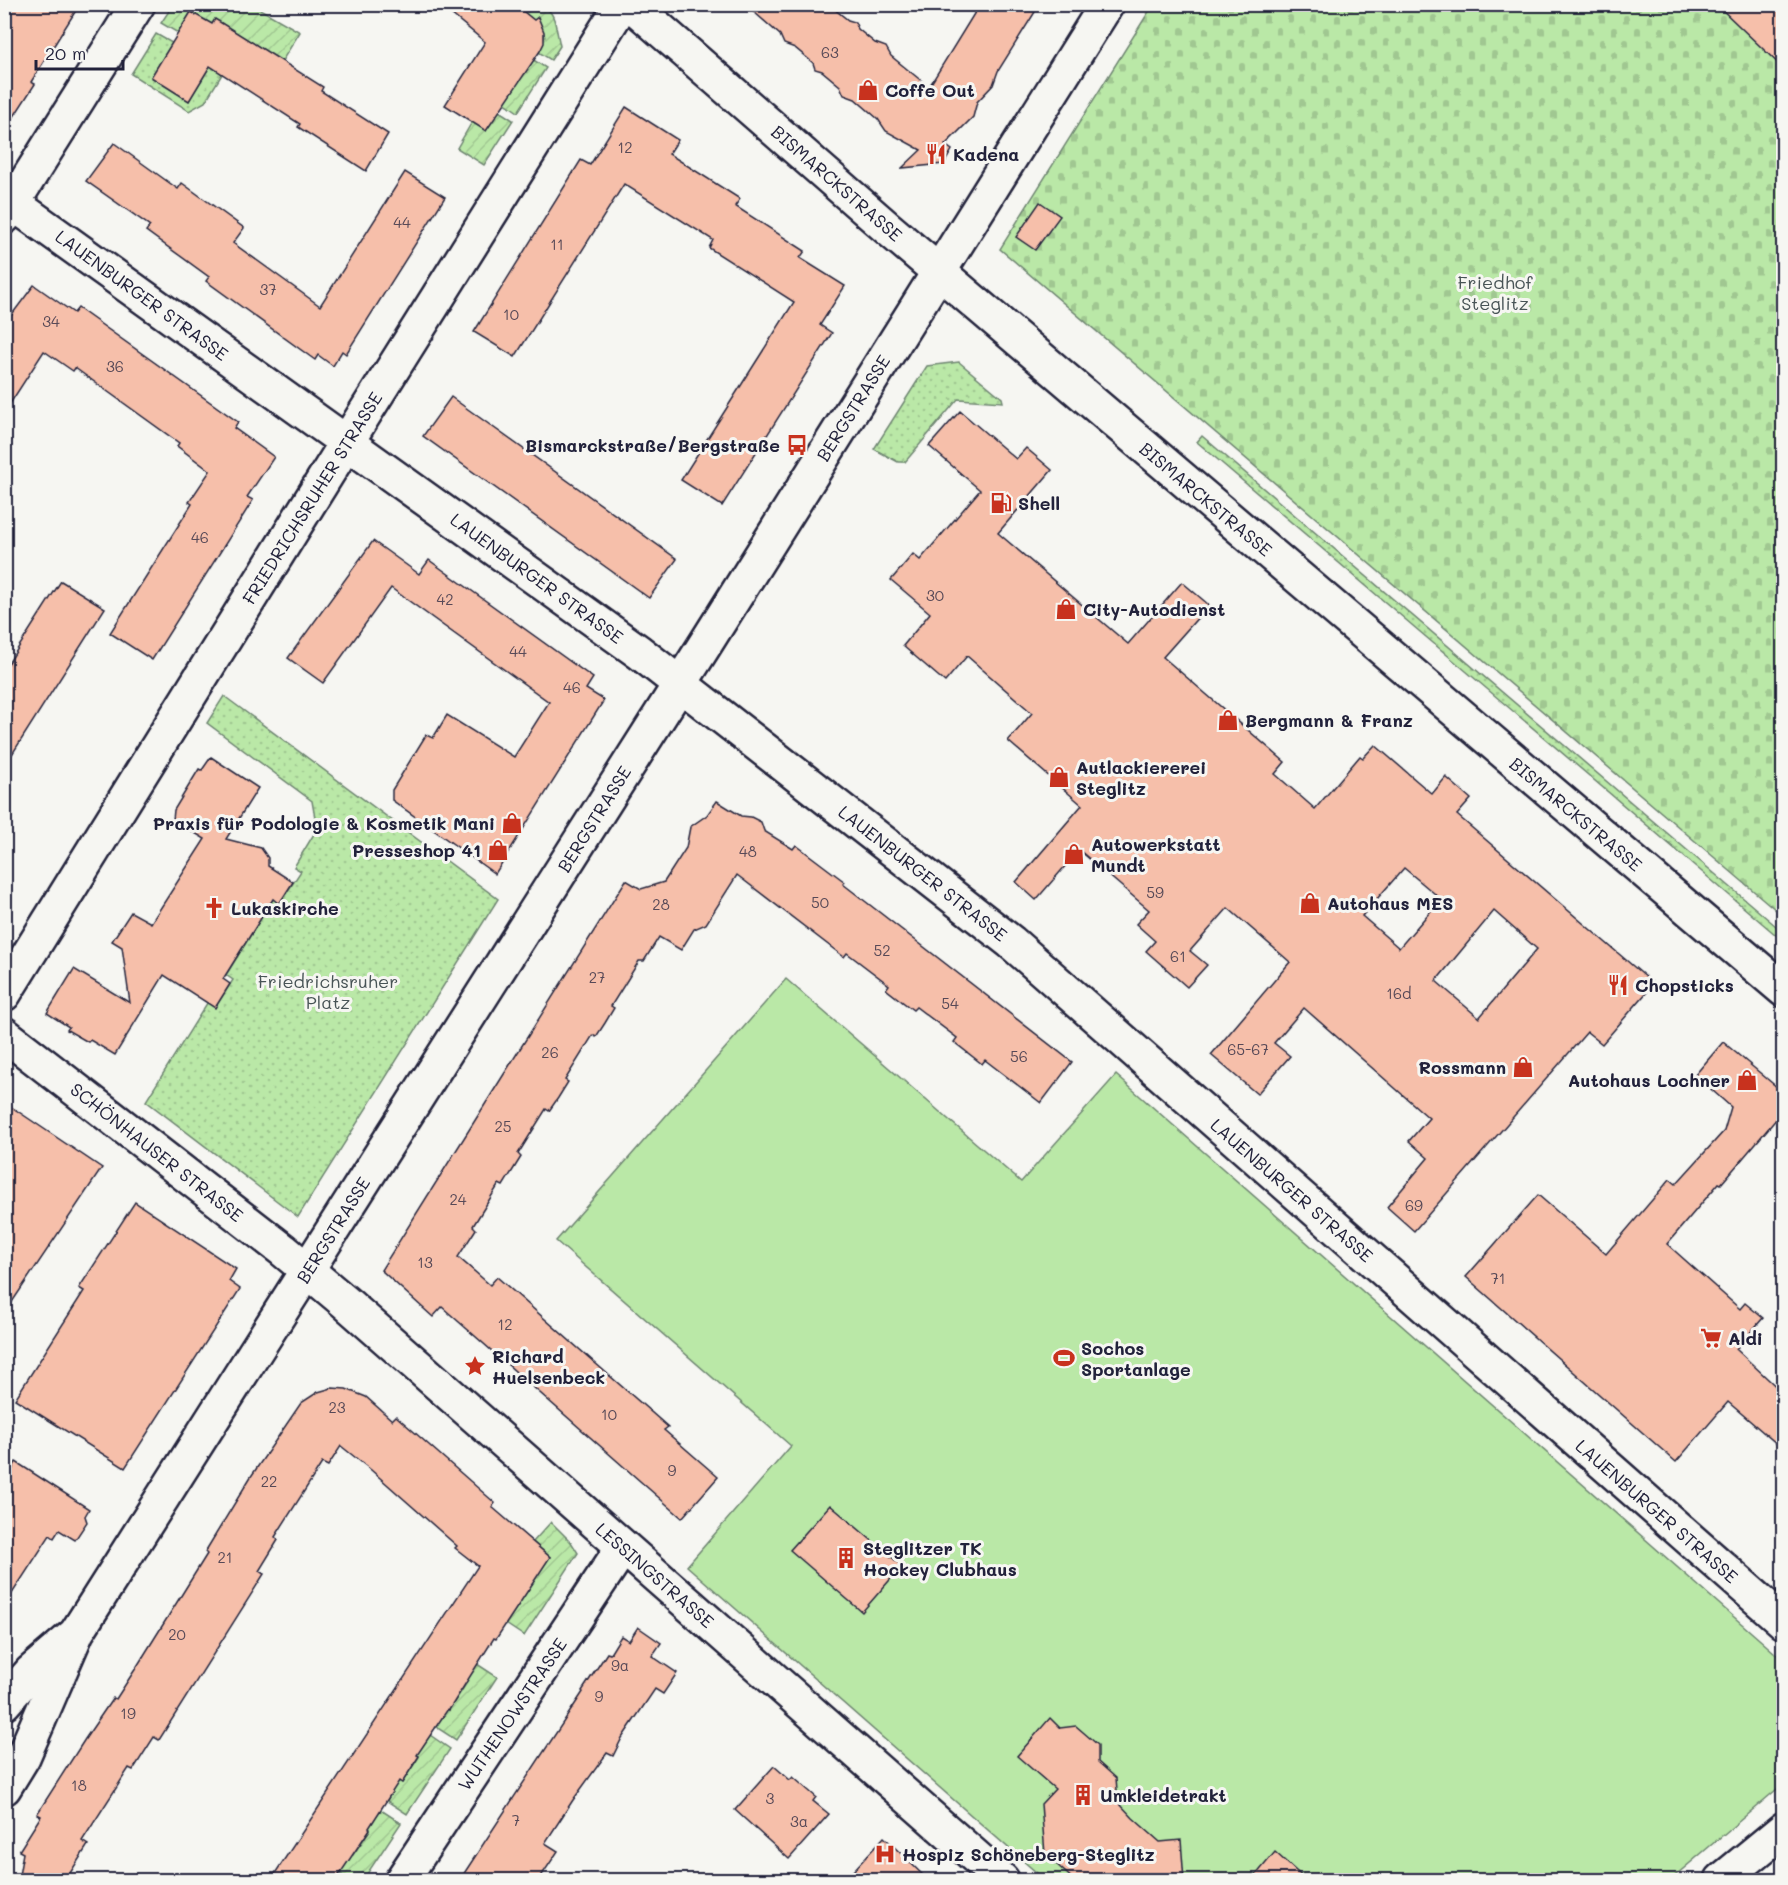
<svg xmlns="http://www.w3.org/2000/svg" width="1788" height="1885" font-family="Mali,sans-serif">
	<defs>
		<pattern id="grass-dots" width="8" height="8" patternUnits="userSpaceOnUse" patternTransform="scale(1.5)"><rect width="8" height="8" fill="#bae8a7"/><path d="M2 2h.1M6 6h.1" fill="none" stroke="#a0c791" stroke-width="1.8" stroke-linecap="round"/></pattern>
		<pattern id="cemetery-stones" width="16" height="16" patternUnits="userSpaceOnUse" patternTransform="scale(1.5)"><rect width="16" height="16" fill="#bae8a7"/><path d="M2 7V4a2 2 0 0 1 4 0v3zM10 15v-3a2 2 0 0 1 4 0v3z" fill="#a0c791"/></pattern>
		<pattern id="garden-furrows" width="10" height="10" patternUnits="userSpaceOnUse" patternTransform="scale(1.5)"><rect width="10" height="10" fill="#bae8a7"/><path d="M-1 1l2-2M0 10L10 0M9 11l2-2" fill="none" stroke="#a0c791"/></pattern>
	</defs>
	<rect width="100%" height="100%" fill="#f6f6f2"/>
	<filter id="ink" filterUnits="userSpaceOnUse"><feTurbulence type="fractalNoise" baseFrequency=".0167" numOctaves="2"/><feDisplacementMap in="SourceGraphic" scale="12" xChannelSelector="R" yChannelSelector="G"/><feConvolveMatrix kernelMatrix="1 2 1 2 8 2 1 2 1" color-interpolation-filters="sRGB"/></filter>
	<g filter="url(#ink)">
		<g fill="url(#grass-dots)" stroke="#6e8571" stroke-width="1.5">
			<path d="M 156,34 L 172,43 L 151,77 L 189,101 L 212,63 L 224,71 L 205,102 L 189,111 L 131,74 Z"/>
			<path d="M 959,362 L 1002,398 L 1003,402 L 958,399 L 905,462 L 898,462 L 874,449 L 927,366 Z"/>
			<path d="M 1202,436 L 1783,932 L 1783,941 L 1197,442 Z"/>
			<path d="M 224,696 L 498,899 L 298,1217 L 146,1101 L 209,1000 L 217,1005 L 233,980 L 226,975 L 275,896 L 282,900 L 301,871 L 294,867 L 317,829 L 312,801 L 207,723 Z"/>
		</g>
		<path fill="url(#cemetery-stones)" stroke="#6e8571" stroke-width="1.5" d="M 1153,5 L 1783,5 L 1783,916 L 1000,249 Z"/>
		<g fill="url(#garden-furrows)" stroke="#6e8571" stroke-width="1.5">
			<path d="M 173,5 L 253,5 L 300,32 L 282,61 L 215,19 L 212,24 L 191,12 L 178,33 L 161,23 Z"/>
			<path d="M 514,5 C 555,4 552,8 560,46 L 551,60 L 537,51 L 545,37 L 541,26 Z"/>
			<path d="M 532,59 L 546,68 L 518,112 L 504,102 Z"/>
			<path d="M 499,111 L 513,120 L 484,165 L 457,148 L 472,122 L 486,131 Z"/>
			<path d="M 551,1522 L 571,1542 L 578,1553 L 524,1636 L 506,1624 L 550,1557 L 533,1542 Z"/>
			<path d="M 477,1664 L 497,1677 L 456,1740 L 436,1727 L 445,1708 L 449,1710 L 466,1684 L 463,1681 Z"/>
			<path d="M 430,1735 L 450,1749 L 407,1814 L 387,1801 L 391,1793 L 390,1792 L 398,1781 L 402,1783 L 419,1757 L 415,1754 Z"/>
			<path d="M 381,1810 L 401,1823 L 363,1880 L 350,1880 L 339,1873 L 350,1853 L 353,1855 L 370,1830 L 367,1827 Z"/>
		</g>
		<path fill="#bae8a7" stroke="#6e8571" stroke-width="1.5" d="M 786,979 L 1021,1182 L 1116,1075 L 1783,1660 L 1783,1784 L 1670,1880 L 1045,1880 L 687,1566 L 791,1446 L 556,1241 Z"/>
		<g fill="#f6bfaa" stroke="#22223b" stroke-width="1.5" fill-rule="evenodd">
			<path d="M 4,4 L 80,4 L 31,82 L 35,84 L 4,132 Z"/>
			<path d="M 439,4 L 514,4 L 534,20 L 538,17 L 544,32 L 544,43 L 540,51 L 486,131 L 445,105 L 485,42 Z"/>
			<path d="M 745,4 L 828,4 L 848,20 L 855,22 L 858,29 L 875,43 L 886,47 L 891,56 L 929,87 L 980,4 L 1022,4 L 1035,12 L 998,71 L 993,85 L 977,102 L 973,117 L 945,145 L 952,150 L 944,164 L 902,168 L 921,150 L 886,131 L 878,119 L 855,99 L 844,95 L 840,86 L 822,71 L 815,69 L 813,63 L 795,48 L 784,44 L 780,35 Z"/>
			<path d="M 1716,4 L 1772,4 L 1784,15 L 1784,69 Z"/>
			<path d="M 191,12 L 212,24 L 215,19 L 323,87 L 321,91 L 388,134 L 366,171 L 298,127 L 300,124 L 210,66 L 189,101 L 151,77 Z"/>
			<path d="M 626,107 L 678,140 L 669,154 L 740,199 L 735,206 L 805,251 L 800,258 L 845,286 L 820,325 L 832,333 L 722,506 L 681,480 L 794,302 L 709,248 L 713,240 L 624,184 L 515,357 L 474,332 L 581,160 L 590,165 Z"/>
			<path d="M 114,143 L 178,189 L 182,183 L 244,228 L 233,243 L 320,306 L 405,172 L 445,197 L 346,354 L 342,351 L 333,366 L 318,355 L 315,360 L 206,281 L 209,277 L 146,231 L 150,226 L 86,181 Z"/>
			<path d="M 1040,202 L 1060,216 L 1035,250 L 1016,237 Z"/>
			<path d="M 34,285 L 74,313 L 78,308 L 238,422 L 234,428 L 274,457 L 247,497 L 253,500 L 152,660 L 110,633 L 192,504 L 189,502 L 210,471 L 177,446 L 179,443 L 75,368 L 73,371 L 44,351 L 4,413 L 4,325 Z"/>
			<path d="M 451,397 L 677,559 L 649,598 L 423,436 Z"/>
			<path d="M 960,411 L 1016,459 L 1026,448 L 1052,470 L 998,533 L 1128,644 L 1182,582 L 1209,605 L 1163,657 L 1285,762 L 1275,774 L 1315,809 L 1360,756 L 1363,758 L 1375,745 L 1432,794 L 1446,777 L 1471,799 L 1457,815 L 1654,984 L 1602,1044 L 1587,1032 L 1414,1231 L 1387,1207 L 1428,1158 L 1409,1141 L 1429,1118 L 1304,1008 L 1274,1043 L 1290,1056 L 1257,1094 L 1211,1055 L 1290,962 L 1228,908 L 1190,951 L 1207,965 L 1187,987 L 1146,951 L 1155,941 L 1136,924 L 1149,910 L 1079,850 L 1036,900 L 1016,882 L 1082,805 L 1008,741 L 1032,713 L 967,656 L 945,682 L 903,646 L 930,613 L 891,580 L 913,554 L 920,560 L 980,490 L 929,446 ZM 1404,868 L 1441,899 L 1399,948 L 1362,916 ZM 1494,911 L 1537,949 L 1479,1018 L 1436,981 Z"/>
			<path d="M 373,541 L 419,574 L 429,560 L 593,678 L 586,689 L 604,700 L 495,874 L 392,800 L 392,790 L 426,735 L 433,738 L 447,715 L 514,757 L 549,702 L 391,588 L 323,683 L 288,658 Z"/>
			<path d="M 61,581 L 105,608 L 4,767 L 4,670 Z"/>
			<path d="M 211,757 L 258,788 L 226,839 L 261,848 L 268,858 L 268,866 L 293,882 L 279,904 L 273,899 L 223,979 L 230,984 L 215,1008 L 164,975 L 115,1055 L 90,1040 L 88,1042 L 67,1030 L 69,1027 L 47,1013 L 74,969 L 130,1003 L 122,947 L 112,941 L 131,912 L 151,923 L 205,839 L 173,820 L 174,810 L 199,769 L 202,770 Z"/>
			<path d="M 717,801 L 741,816 L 751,817 L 761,822 L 764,831 L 793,849 L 796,845 L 845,882 L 843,884 L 1072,1062 L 1041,1103 L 985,1060 L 982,1064 L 954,1042 L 957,1038 L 916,1007 L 913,1010 L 886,989 L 889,985 L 847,953 L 844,957 L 737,875 L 706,924 L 694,929 L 681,950 L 659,937 L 644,961 L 639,961 L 611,1006 L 614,1008 L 605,1023 L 596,1037 L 593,1035 L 565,1080 L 568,1082 L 558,1098 L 549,1111 L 546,1109 L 518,1154 L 521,1157 L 503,1186 L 499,1184 L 473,1226 L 476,1229 L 458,1257 L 490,1285 L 497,1277 L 668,1427 L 664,1430 L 718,1477 L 682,1518 L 442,1307 L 433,1317 L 381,1270 L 626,880 L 641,889 L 664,882 L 686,848 L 690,827 L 707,815 Z"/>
			<path d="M 1723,1042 L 1784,1093 L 1784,1110 L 1721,1184 L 1719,1183 L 1667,1244 L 1740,1309 L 1745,1303 L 1763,1318 L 1736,1349 L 1784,1394 L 1784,1450 L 1728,1402 L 1676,1462 L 1466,1277 L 1538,1195 L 1606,1254 L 1670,1179 L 1676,1184 L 1724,1131 L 1731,1107 L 1695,1075 Z"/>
			<path d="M 4,1102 L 102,1168 L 4,1314 Z"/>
			<path d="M 135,1202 L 236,1269 L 229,1281 L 240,1289 L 125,1468 L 15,1399 L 84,1291 L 79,1288 Z"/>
			<path d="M 332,1388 L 346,1389 L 366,1397 L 392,1420 L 396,1416 L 495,1503 L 492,1507 L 550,1557 L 496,1639 L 494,1638 L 449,1710 L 448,1709 L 417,1755 L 419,1756 L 402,1783 L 399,1781 L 369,1828 L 370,1829 L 335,1881 L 270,1881 L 478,1566 L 455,1548 L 457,1546 L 371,1470 L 341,1446 L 328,1466 L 322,1463 L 275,1537 L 278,1540 L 259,1571 L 264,1574 L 159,1740 L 154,1737 L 133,1770 L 129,1768 L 82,1841 L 88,1845 L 65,1881 L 18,1881 L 23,1853 L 19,1851 L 41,1816 L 37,1814 L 85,1739 L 113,1698 L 116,1699 L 136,1668 L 207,1554 L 205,1552 L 250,1478 L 301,1403 L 318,1392 Z"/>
			<path d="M 16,1462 L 89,1509 L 85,1516 L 87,1522 L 75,1540 L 59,1530 L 54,1538 L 50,1535 L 4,1606 L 4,1472 L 12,1470 Z"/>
			<path d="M 830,1505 L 902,1566 L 862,1612 L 790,1550 Z"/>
			<path d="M 638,1627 L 661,1643 L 652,1656 L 677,1673 L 663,1694 L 655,1689 L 622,1738 L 613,1756 L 607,1753 L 573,1800 L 545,1843 L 558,1851 L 538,1881 L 459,1881 L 583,1692 L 582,1691 L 607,1653 L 610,1654 L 621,1636 L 629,1641 Z"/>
			<path d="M 1050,1718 L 1060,1728 L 1076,1726 L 1098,1745 L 1098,1762 L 1116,1778 L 1118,1802 L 1133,1818 L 1160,1842 L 1181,1840 L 1184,1881 L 1075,1881 L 1045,1854 L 1041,1804 L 1055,1789 L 1017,1756 Z"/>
			<path d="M 774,1766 L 790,1780 L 793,1777 L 816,1797 L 813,1801 L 829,1814 L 789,1859 L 735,1810 Z"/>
			<path d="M 884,1837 L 929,1881 L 844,1881 Z"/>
			<path d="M 1275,1852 L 1307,1881 L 1251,1881 Z"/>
		</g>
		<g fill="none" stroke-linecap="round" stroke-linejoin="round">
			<defs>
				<g id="minor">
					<path d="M 4,197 L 639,652 L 1011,942 L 1784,1622"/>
					<path d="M 4,217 L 138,4"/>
					<path d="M 4,994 L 365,413 L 622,4"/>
					<path d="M 4,1034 L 283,1250 L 345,1302 L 1002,1880"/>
					<path d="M 402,1880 L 623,1547"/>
					<path d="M 1722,1880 L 1784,1829"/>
				</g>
				<g id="tertiary">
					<path d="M 631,4 L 885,226 L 1784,990"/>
					<path d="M 4,1703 L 31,1672 L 72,1637"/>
					<path d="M 4,1788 L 23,1757 L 77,1632 L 706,643 L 1107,4"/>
				</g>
			</defs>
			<use href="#minor" stroke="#22223b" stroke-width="38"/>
			<use href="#tertiary" stroke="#22223b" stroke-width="38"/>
			<use href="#minor" stroke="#f6f6f2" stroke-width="33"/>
			<use href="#tertiary" stroke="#f6f6f2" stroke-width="33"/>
		</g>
	</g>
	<defs>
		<symbol id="shop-bare" viewBox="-9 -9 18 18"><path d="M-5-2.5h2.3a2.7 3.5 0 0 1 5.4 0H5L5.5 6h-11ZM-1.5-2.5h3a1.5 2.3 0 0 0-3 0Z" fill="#c8321e" stroke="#f6f6f2" stroke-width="2.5" paint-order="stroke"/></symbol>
		<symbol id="restaurant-bare" viewBox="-9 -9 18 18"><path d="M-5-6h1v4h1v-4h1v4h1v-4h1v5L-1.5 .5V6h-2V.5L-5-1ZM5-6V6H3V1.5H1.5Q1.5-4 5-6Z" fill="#c8321e" stroke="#f6f6f2" stroke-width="2.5" paint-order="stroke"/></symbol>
		<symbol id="bus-bare" viewBox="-9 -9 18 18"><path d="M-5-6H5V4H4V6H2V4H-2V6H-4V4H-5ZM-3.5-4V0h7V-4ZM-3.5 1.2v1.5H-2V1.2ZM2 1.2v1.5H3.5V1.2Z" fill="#c8321e" stroke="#f6f6f2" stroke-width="2.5" paint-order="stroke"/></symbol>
		<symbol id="fuel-bare" viewBox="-9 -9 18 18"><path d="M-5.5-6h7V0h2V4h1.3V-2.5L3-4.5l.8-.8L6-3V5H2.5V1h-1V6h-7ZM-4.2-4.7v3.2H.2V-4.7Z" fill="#c8321e" stroke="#f6f6f2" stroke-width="2.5" paint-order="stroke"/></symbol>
		<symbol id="church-bare" viewBox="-9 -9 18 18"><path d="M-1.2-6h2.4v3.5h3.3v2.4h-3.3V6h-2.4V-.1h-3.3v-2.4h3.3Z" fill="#c8321e" stroke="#f6f6f2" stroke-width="2.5" paint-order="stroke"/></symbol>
		<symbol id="supermarket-bare" viewBox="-9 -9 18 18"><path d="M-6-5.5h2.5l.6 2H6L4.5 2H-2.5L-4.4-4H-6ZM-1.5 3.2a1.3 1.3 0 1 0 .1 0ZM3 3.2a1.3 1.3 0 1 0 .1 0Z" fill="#c8321e" stroke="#f6f6f2" stroke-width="2.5" paint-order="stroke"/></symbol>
		<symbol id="stadium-bare" viewBox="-9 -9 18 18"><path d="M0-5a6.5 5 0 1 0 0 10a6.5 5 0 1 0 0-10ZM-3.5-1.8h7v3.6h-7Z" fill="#c8321e" stroke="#f6f6f2" stroke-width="2.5" paint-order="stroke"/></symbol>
		<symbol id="sight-bare" viewBox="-9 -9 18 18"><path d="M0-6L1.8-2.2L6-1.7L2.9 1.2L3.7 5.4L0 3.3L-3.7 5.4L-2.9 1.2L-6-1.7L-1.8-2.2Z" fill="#c8321e" stroke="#f6f6f2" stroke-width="2.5" paint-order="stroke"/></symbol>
		<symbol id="building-bare" viewBox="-9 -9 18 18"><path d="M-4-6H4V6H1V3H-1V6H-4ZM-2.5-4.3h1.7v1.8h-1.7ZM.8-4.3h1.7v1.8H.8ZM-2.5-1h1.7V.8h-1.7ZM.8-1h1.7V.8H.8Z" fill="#c8321e" stroke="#f6f6f2" stroke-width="2.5" paint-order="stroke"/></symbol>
		<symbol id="hospital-bare" viewBox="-9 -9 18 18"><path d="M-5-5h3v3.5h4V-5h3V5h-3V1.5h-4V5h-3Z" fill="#c8321e" stroke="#f6f6f2" stroke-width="2.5" paint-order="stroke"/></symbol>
	</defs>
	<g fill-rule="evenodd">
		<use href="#shop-bare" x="853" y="75" width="30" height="30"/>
		<use href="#restaurant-bare" x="921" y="139" width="30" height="30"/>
		<use href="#bus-bare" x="782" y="430" width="30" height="30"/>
		<use href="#fuel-bare" x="986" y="488" width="30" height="30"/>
		<use href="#shop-bare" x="1051" y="594" width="30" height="30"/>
		<use href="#shop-bare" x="1213" y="705" width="30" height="30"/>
		<use href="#shop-bare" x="1044" y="762" width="30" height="30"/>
		<use href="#shop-bare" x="497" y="808" width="30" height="30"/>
		<use href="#shop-bare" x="483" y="835" width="30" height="30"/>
		<use href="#shop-bare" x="1059" y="839" width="30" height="30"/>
		<use href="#shop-bare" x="1295" y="888" width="30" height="30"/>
		<use href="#church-bare" x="199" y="893" width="30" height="30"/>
		<use href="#restaurant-bare" x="1603" y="970" width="30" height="30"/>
		<use href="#shop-bare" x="1508" y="1052" width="30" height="30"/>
		<use href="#shop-bare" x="1732" y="1065" width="30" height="30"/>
		<use href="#supermarket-bare" x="1696" y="1323" width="30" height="30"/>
		<use href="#stadium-bare" x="1049" y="1343" width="30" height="30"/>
		<use href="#sight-bare" x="460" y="1351" width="30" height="30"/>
		<use href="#building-bare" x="831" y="1543" width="30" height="30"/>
		<use href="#building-bare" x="1068" y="1780" width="30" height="30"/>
		<use href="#hospital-bare" x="870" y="1839" width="30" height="30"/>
	</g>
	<g text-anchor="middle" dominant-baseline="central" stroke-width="6" stroke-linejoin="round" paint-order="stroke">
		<g font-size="15" fill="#574957">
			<text x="830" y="52">63</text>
			<text x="625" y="147">12</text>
			<text x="402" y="222">44</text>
			<text x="557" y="244">11</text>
			<text x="268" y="289">37</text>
			<text x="511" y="314">10</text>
			<text x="51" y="321">34</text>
			<text x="115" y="366">36</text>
			<text x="200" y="537">46</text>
			<text x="935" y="595">30</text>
			<text x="445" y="599">42</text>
			<text x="518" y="651">44</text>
			<text x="572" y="687">46</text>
			<text x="748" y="851">48</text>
			<text x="1155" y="892">59</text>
			<text x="820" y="902">50</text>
			<text x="661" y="904">28</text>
			<text x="882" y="950">52</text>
			<text x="1178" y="956">61</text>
			<text x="597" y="977">27</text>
			<text x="1399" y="993">16d</text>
			<text x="950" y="1003">54</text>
			<text x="1248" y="1049">65-67</text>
			<text x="550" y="1052">26</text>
			<text x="1019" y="1056">56</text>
			<text x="503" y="1126">25</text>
			<text x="458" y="1199">24</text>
			<text x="1414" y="1205">69</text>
			<text x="425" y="1262">13</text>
			<text x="1498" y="1278">71</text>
			<text x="505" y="1324">12</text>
			<text x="337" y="1407">23</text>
			<text x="609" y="1414">10</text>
			<text x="672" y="1470">9</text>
			<text x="269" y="1481">22</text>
			<text x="225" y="1557">21</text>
			<text x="177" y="1634">20</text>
			<text x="620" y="1665">9a</text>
			<text x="599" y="1696">9</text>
			<text x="128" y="1713">19</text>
			<text x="79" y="1785">18</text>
			<text x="770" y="1798">3</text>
			<text x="516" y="1820">7</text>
			<text x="799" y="1821">3a</text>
		</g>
		<g font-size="18" font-weight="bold" fill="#22223b" stroke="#f6f6f2" text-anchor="start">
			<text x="885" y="90">Coffe Out</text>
			<text x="953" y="154">Kadena</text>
			<text x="780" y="445" text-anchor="end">Bismarckstraße/Bergstraße</text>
			<text x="1018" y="503">Shell</text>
			<text x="1083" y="609">City-Autodienst</text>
			<text x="1245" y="720">Bergmann &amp; Franz</text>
			<text x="1076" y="767">Autlackiererei<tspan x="1076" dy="21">Steglitz</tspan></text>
			<text x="495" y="823" text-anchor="end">Praxis für Podologie &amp; Kosmetik Mani</text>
			<text x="1091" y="844">Autowerkstatt<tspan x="1091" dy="21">Mundt</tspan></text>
			<text x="481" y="850" text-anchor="end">Presseshop 41</text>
			<text x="1327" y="903">Autohaus MES</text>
			<text x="231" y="908">Lukaskirche</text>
			<text x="1635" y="985">Chopsticks</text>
			<text x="1506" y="1067" text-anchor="end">Rossmann</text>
			<text x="1730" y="1080" text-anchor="end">Autohaus Lochner</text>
			<text x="1728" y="1338">Aldi</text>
			<text x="1081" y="1348">Sochos<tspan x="1081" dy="21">Sportanlage</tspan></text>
			<text x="492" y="1356">Richard<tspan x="492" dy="21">Huelsenbeck</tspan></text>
			<text x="863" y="1548">Steglitzer TK<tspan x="863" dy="21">Hockey Clubhaus</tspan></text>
			<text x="1100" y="1795">Umkleidetrakt</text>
			<text x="902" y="1854">Hospiz Schöneberg-Steglitz</text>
		</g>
		<g font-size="18" fill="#22223b" stroke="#f6f6f2">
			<text transform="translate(837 183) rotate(41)">BISMARCKSTRASSE</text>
			<text transform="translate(142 295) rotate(36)">LAUENBURGER STRASSE</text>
			<text transform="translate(853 408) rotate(-58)">BERGSTRASSE</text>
			<text transform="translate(312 498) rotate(-58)">FRIEDRICHSRUHER STRASSE</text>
			<text transform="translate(1206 499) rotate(40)">BISMARCKSTRASSE</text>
			<text transform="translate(537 578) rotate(36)">LAUENBURGER STRASSE</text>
			<text transform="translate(1576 814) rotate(40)">BISMARCKSTRASSE</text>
			<text transform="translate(594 819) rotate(-58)">BERGSTRASSE</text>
			<text transform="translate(923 873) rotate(38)">LAUENBURGER STRASSE</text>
			<text transform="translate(157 1152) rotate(38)">SCHÖNHAUSER STRASSE</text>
			<text transform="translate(1292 1190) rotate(41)">LAUENBURGER STRASSE</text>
			<text transform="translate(333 1230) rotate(-58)">BERGSTRASSE</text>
			<text transform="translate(1657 1511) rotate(41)">LAUENBURGER STRASSE</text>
			<text transform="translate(655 1575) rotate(41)">LESSINGSTRASSE</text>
			<text transform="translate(512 1714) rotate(-56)">WUTHENOWSTRASSE</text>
		</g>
		<g font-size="18" fill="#485456" stroke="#f6f6f2">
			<text x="1495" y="282">Friedhof<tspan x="1495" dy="21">Steglitz</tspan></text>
			<text x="328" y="981">Friedrichsruher<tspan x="328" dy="21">Platz</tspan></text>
		</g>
	</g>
	<rect width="1788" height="1885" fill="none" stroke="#f6f6f2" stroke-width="24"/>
	<rect x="12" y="12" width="1764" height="1861" fill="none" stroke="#22223b" stroke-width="2" filter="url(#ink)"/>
	<path d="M36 60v9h87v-9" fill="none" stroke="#22223b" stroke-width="3"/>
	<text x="45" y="60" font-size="18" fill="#22223b" stroke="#f6f6f2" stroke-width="4.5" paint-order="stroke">20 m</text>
</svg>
